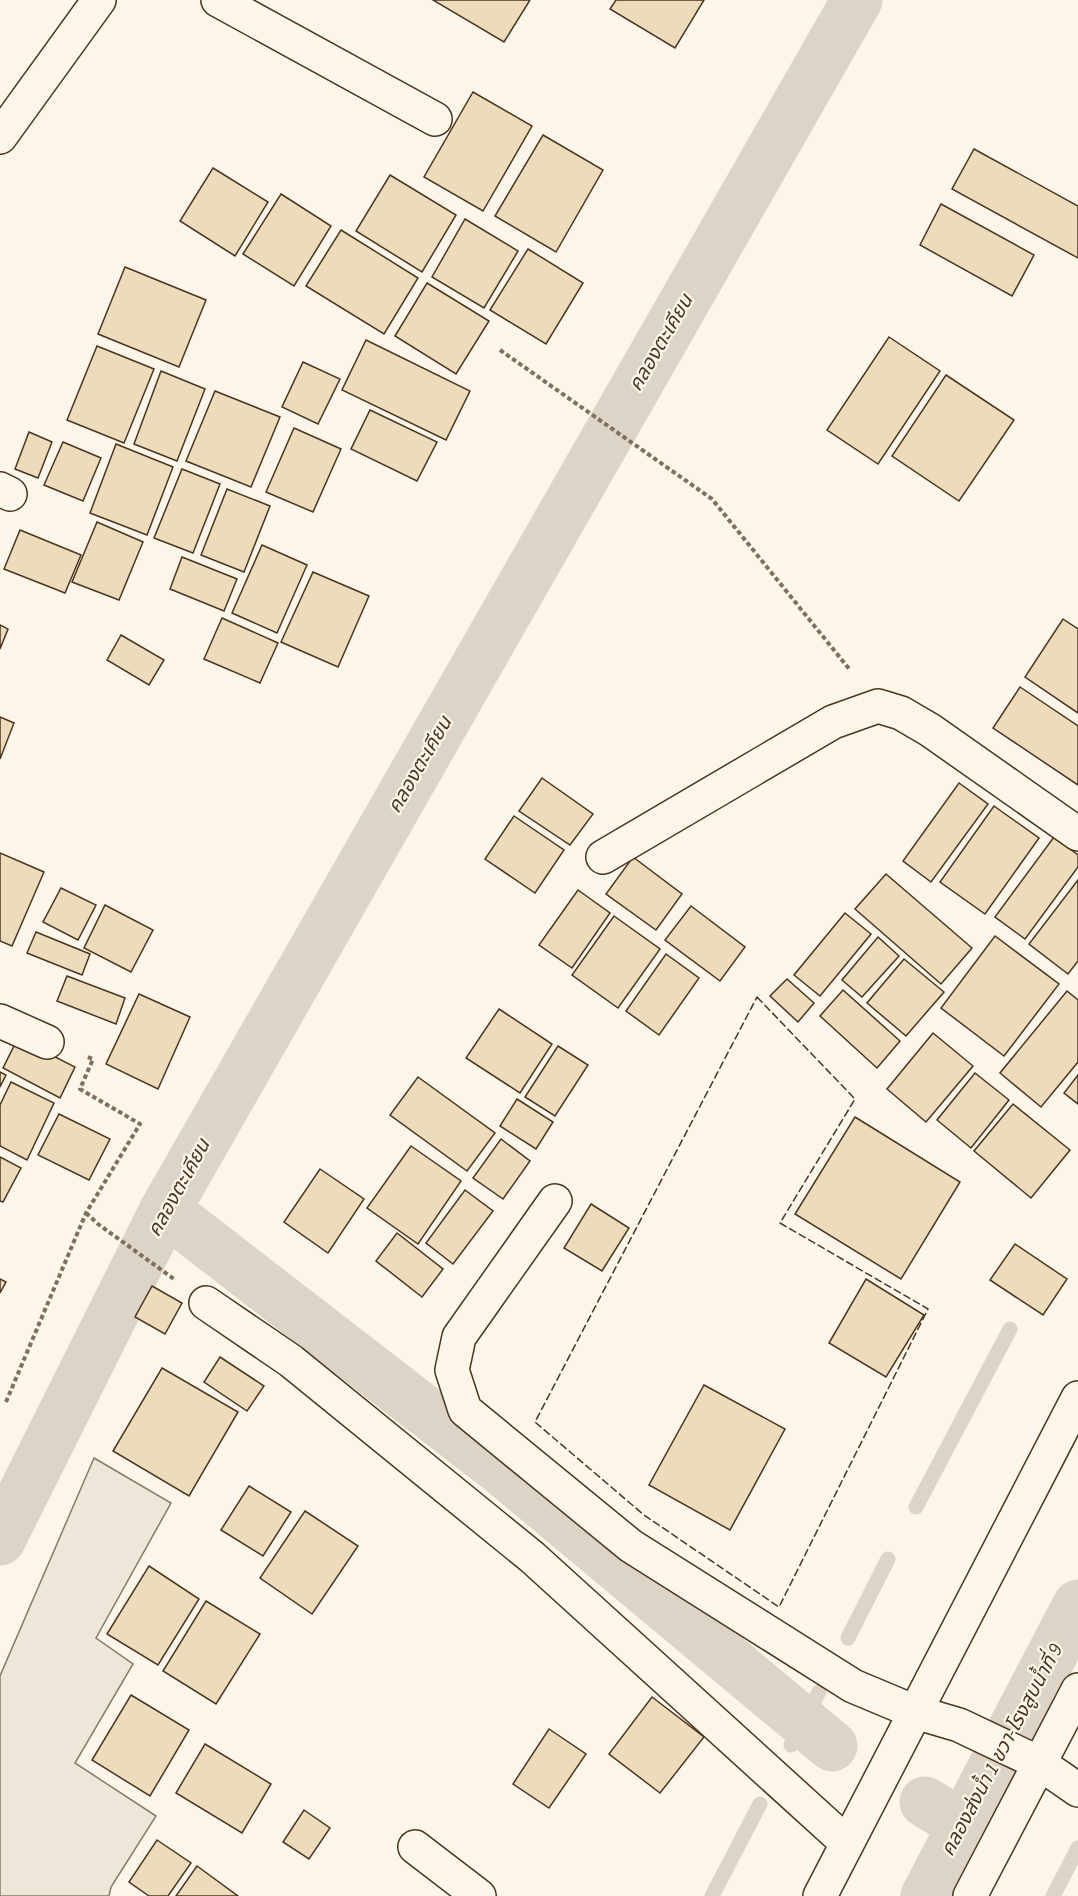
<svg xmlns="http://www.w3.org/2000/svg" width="1078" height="1896" font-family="'Source Sans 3','Noto Sans Thai',sans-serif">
	<rect width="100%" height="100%" fill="#fbf6e9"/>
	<path fill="#ede6d9" stroke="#887966" stroke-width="1.5" d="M 94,1458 L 171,1503 L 96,1638 L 133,1664 L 75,1763 L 156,1816 L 111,1887 L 109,1896 L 0,1896 L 0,1676 Z"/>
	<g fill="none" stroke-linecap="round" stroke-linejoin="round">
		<g stroke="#dcd4c6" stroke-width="15">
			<path d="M 916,1507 L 1010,1329"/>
			<path d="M 848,1638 L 888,1559"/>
			<path d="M 791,1745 L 819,1692"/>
			<path d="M 712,1896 L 760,1804"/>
			<path d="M 1053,1896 L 1078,1848"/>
		</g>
		<g stroke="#dcd4c6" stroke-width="51">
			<path d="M 165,1210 L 499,1468 L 832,1746"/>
			<path d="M 0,1540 L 165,1210 L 857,0"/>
			<path d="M 925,1802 L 963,1825"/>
			<path d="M 926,1896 L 1078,1605"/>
		</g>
	</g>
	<g fill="#ecdcbc" stroke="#4a3520" stroke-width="1.5">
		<path d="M 433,0 L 530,0 L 504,42 Z"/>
		<path d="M 616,0 L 704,0 L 675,48 L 610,9 Z"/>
		<path d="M 473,92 L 532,126 L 483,211 L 424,177 Z"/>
		<path d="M 543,135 L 603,170 L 556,252 L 495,216 Z"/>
		<path d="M 974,149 L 1078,206 L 1078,258 L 952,189 Z"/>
		<path d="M 213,168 L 268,202 L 235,256 L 180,221 Z"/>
		<path d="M 390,175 L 456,215 L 422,272 L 356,231 Z"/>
		<path d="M 281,194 L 331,226 L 294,286 L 243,254 Z"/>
		<path d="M 941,204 L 1034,255 L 1012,296 L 920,245 Z"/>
		<path d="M 465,219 L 518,251 L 484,308 L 432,277 Z"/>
		<path d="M 341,230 L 418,278 L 384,334 L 306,286 Z"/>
		<path d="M 528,249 L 583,283 L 546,344 L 490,310 Z"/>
		<path d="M 125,267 L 206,300 L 179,367 L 98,334 Z"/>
		<path d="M 427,283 L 489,321 L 456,374 L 395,336 Z"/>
		<path d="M 889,337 L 940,371 L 878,464 L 827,430 Z"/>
		<path d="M 366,340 L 470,391 L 446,440 L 342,390 Z"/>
		<path d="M 97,346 L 154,369 L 124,443 L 67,420 Z"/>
		<path d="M 303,362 L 340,379 L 318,424 L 282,407 Z"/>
		<path d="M 161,371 L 205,389 L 177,461 L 134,444 Z"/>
		<path d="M 946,375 L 1014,420 L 959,501 L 892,456 Z"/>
		<path d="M 215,391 L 280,417 L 251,487 L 186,461 Z"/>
		<path d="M 370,410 L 437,442 L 417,481 L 351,449 Z"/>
		<path d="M 294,428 L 341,449 L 313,512 L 266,492 Z"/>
		<path d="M 29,432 L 52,442 L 38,478 L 15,469 Z"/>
		<path d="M 63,442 L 101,458 L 83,501 L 44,485 Z"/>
		<path d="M 116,444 L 173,467 L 147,535 L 90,513 Z"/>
		<path d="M 182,469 L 220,484 L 193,553 L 154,538 Z"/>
		<path d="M 227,489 L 270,506 L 244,572 L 201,555 Z"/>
		<path d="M 97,522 L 143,542 L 119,600 L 72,582 Z"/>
		<path d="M 20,530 L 81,555 L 65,593 L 4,569 Z"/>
		<path d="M 262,545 L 307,565 L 277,633 L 232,613 Z"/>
		<path d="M 182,557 L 237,579 L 224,611 L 170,589 Z"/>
		<path d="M 313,572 L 369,596 L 338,667 L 281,642 Z"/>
		<path d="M 222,618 L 278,643 L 260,683 L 204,659 Z"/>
		<path d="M 1063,619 L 1078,629 L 1078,713 L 1025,677 Z"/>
		<path d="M 0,625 L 8,629 L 0,649 Z"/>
		<path d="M 121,635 L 164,660 L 149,685 L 107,660 Z"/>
		<path d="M 1020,687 L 1078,726 L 1078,785 L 993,728 Z"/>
		<path d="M 0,717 L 14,723 L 0,759 Z"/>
		<path d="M 542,778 L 593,814 L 570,845 L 519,811 Z"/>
		<path d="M 959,783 L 988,804 L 931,882 L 903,861 Z"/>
		<path d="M 994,806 L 1039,838 L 985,914 L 940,882 Z"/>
		<path d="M 514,816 L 564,850 L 535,893 L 485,859 Z"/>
		<path d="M 1054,837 L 1078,855 L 1078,867 L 1025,939 L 995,917 Z"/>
		<path d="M 0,853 L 44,872 L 12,946 L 0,941 Z"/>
		<path d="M 633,857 L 682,894 L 656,930 L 606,894 Z"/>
		<path d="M 886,874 L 972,948 L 941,984 L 855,909 Z"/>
		<path d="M 1078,880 L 1078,961 L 1068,974 L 1029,944 Z"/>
		<path d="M 61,888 L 96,905 L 78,940 L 43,922 Z"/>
		<path d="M 578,890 L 610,913 L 572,968 L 539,945 Z"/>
		<path d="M 105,905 L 153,930 L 131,972 L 84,948 Z"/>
		<path d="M 691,906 L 745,947 L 720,981 L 665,940 Z"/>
		<path d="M 845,913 L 871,934 L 820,996 L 794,975 Z"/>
		<path d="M 614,916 L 660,949 L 618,1008 L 572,975 Z"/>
		<path d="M 36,932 L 90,954 L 82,975 L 27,953 Z"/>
		<path d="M 995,936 L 1059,984 L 1004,1056 L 941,1008 Z"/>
		<path d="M 878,937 L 899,956 L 862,997 L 842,980 Z"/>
		<path d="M 666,954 L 699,978 L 659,1035 L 626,1011 Z"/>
		<path d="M 904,959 L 944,992 L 906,1036 L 867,1003 Z"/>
		<path d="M 67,976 L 125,998 L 116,1024 L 57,1001 Z"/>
		<path d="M 787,979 L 814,1003 L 798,1022 L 770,996 Z"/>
		<path d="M 843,990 L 900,1041 L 877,1068 L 820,1016 Z"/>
		<path d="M 1067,991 L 1078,1000 L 1078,1062 L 1041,1107 L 1000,1073 Z"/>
		<path d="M 139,994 L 190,1017 L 158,1089 L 106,1064 Z"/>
		<path d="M 499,1009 L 552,1044 L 520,1093 L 466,1058 Z"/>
		<path d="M 933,1033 L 973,1066 L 926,1122 L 887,1089 Z"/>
		<path d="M 18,1038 L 75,1067 L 60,1098 L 3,1068 Z"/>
		<path d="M 558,1046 L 588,1065 L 555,1116 L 525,1097 Z"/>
		<path d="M 0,1072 L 6,1075 L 0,1087 Z"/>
		<path d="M 975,1073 L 1009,1100 L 971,1148 L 937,1120 Z"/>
		<path d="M 1078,1075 L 1078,1104 L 1064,1093 Z"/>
		<path d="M 418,1077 L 495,1133 L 467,1171 L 390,1115 Z"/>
		<path d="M 11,1082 L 54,1103 L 27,1160 L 0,1146 L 0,1105 Z"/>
		<path d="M 517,1099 L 553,1122 L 536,1149 L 500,1126 Z"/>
		<path d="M 1013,1104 L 1070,1150 L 1031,1198 L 974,1151 Z"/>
		<path d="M 59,1114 L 110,1139 L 89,1180 L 38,1155 Z"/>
		<path d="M 855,1117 L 960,1182 L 901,1279 L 795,1214 Z"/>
		<path d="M 501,1139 L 530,1161 L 503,1199 L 473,1178 Z"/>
		<path d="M 411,1146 L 461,1181 L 418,1244 L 367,1208 Z"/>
		<path d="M 0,1157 L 21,1168 L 3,1202 L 0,1201 Z"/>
		<path d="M 320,1169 L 364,1199 L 328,1253 L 284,1222 Z"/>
		<path d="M 465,1190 L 493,1211 L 453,1264 L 426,1243 Z"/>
		<path d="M 591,1204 L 629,1228 L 602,1271 L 564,1248 Z"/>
		<path d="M 397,1233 L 443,1269 L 422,1297 L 376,1261 Z"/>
		<path d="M 1015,1244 L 1067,1279 L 1043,1315 L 990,1280 Z"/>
		<path d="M 0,1279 L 6,1282 L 0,1293 Z"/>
		<path d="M 866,1279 L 924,1315 L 886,1377 L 829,1343 Z"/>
		<path d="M 152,1286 L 182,1303 L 165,1334 L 135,1317 Z"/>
		<path d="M 220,1357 L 264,1386 L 247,1411 L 204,1382 Z"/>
		<path d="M 162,1368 L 238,1412 L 189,1496 L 113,1451 Z"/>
		<path d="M 704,1385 L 785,1429 L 730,1530 L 649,1485 Z"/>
		<path d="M 249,1486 L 291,1512 L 263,1556 L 221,1530 Z"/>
		<path d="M 305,1511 L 358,1546 L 312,1614 L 260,1578 Z"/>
		<path d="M 149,1566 L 199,1599 L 158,1665 L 107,1634 Z"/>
		<path d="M 206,1601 L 260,1634 L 216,1704 L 163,1671 Z"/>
		<path d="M 131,1695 L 189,1730 L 150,1796 L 92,1760 Z"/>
		<path d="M 652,1697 L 704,1737 L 660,1793 L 609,1754 Z"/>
		<path d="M 549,1729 L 586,1754 L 549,1808 L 513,1784 Z"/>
		<path d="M 205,1744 L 271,1784 L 242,1833 L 176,1793 Z"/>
		<path d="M 304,1810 L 330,1828 L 309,1859 L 283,1842 Z"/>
		<path d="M 157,1840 L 191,1863 L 168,1896 L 149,1896 L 129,1882 Z"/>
		<path d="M 197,1866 L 238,1896 L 176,1896 Z"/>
	</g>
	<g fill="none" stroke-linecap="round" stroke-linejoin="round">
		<defs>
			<g id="minor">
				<path d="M 218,0 L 435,119"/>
				<path d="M 0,137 L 99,0"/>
				<path d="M 0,489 L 10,494"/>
				<path d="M 603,857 L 833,722 L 878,706 L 901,713 L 930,730 L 1078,834"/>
				<path d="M 0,1021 L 47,1042"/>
				<path d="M 555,1201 L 459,1337 L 452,1370 L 465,1410 L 631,1546 L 853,1686 L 915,1712 L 959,1725 L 1039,1763 L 1078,1790"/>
				<path d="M 206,1303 L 291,1361 L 532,1557 L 847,1843"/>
				<path d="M 415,1847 L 479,1896"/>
				<path d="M 970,1896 L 1078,1690"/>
			</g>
			<path id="major" d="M 820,1896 L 1078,1398"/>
		</defs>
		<use href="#minor" stroke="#4a3520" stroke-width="36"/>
		<use href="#major" stroke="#4a3520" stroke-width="36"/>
		<g stroke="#7f6f5c" stroke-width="4" stroke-dasharray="4.5 3" stroke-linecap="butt">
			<path d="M 500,350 L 712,499 L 850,670"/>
			<path d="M 86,1213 L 98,1224 L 174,1279"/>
			<path d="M 6,1402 L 86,1213 L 140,1124 L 80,1089 L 93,1059 L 85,1056"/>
		</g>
		<use href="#minor" stroke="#fbf6e9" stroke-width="33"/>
		<use href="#major" stroke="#fbf6e9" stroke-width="33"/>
		<path stroke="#4a3520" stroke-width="1.5" stroke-dasharray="8 3" stroke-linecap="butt" d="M 757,997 L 855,1099 L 780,1223 L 928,1309 L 779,1607 L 644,1515 L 535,1422 Z"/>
	</g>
	<g text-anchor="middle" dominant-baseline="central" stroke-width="4.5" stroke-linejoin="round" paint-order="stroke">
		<g font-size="20" font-style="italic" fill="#4a3520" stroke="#fbf6e9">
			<text transform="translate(661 343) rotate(-60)">คลองตะเคียน</text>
			<text transform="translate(420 765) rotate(-60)">คลองตะเคียน</text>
			<text transform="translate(179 1188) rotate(-61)">คลองตะเคียน</text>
			<text transform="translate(1002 1750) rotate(-62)">คลองส่งน้ำ 1 ขวา-โรงสูบน้ำที่ 9</text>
		</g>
	</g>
</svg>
